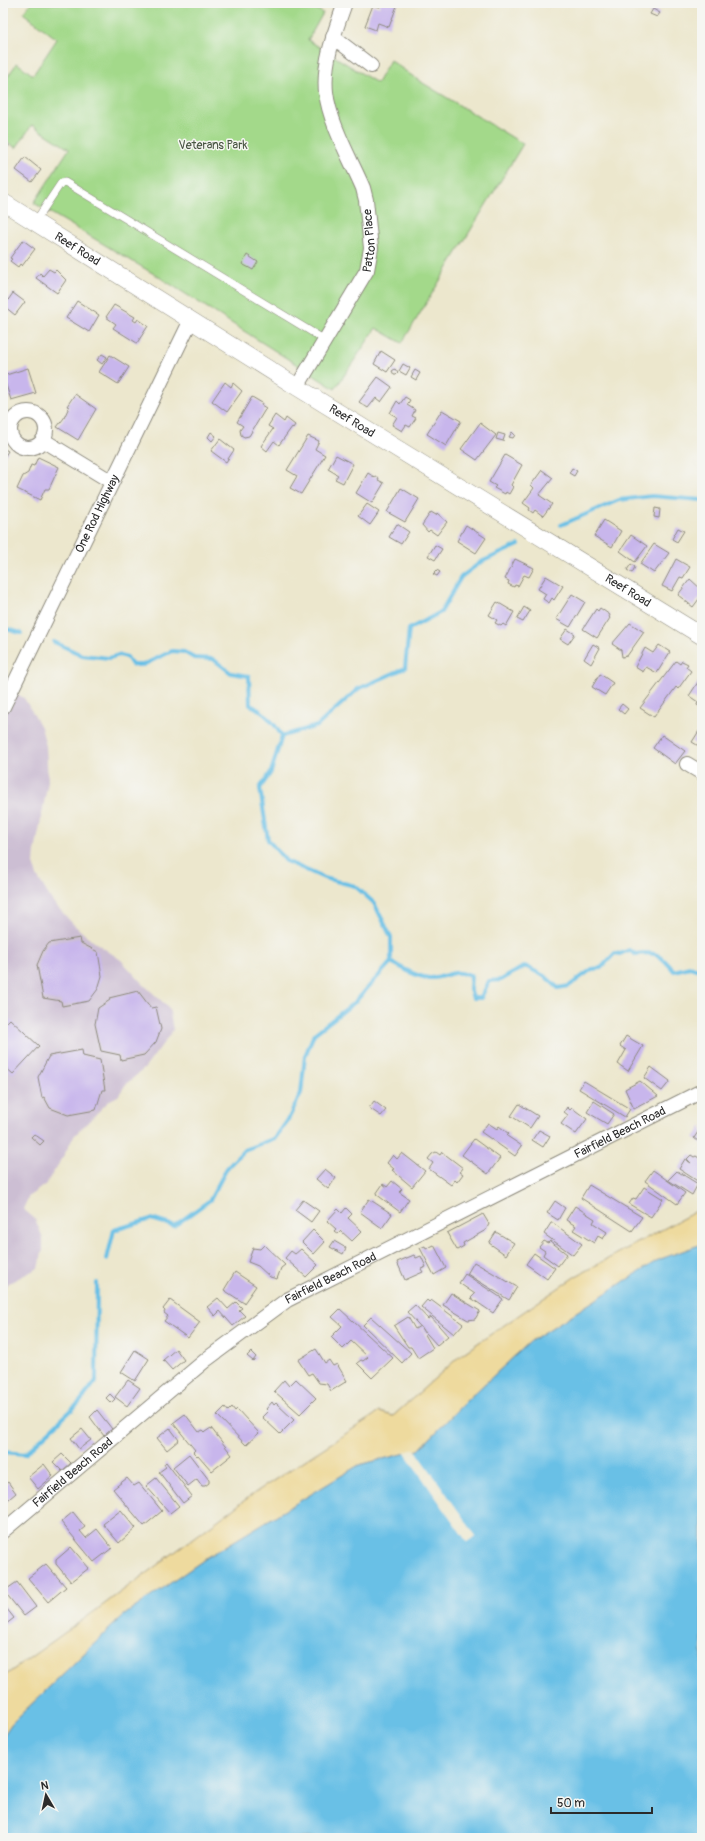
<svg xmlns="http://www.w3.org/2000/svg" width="705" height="1841" font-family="Pangolin,sans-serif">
	<rect width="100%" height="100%" fill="#f6f6f2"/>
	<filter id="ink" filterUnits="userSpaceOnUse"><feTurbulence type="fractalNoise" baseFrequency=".025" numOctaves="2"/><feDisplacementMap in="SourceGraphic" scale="8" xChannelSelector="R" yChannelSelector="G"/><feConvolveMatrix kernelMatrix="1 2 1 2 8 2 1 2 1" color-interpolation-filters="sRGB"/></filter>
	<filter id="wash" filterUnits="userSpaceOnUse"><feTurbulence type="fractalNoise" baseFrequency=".012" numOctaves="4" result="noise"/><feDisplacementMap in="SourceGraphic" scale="16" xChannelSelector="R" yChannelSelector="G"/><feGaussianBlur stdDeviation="0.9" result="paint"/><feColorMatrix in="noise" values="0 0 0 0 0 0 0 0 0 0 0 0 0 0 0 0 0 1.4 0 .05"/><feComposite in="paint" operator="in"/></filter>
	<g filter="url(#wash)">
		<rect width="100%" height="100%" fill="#ece7cd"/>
		<path fill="#ccbed3" d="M 3,686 L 24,698 L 41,727 L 46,746 L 48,781 L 35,852 L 34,864 L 37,876 L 52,901 L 73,924 L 90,939 L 121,960 L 142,983 L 169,1008 L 173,1030 L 145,1068 L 126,1084 L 118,1096 L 110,1100 L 74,1136 L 62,1159 L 45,1185 L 29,1196 L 23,1209 L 35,1219 L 43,1238 L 43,1250 L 38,1268 L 9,1283 L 3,1289 Z"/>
		<path fill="#a3d98a" stroke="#67825a" d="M 31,3 L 306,3 L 323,13 L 308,40 L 377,83 L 390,60 L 418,80 L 523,144 L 402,343 L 376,328 L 335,389 L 159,277 L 34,203 L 69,149 L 32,125 L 16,148 L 3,139 L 3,83 L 17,63 L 33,75 L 57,39 L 23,13 Z"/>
		<path fill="#eeda9e" stroke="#8c8264" d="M 702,1208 L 702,1244 L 658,1260 L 531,1341 L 464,1403 L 419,1450 L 359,1465 L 208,1557 L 123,1616 L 12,1723 L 3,1736 L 3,1677 L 95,1611 L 256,1492 L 379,1412 L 393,1416 L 462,1354 L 576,1276 Z"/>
		<path fill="#69c0e6" stroke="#4a7688" d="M 702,1244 L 702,1838 L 3,1838 L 3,1736 L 12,1723 L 123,1616 L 208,1557 L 359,1465 L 419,1450 L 464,1403 L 531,1341 L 658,1260 Z"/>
		<path fill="#ece7cd" d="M 415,1449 L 476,1536 L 467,1542 L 404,1452 Z"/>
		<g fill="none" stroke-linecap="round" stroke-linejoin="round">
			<g stroke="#69c0e6" stroke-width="4">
				<path d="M 561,525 L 619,500 L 652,496 L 702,500"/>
				<path d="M 3,628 L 21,633"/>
				<path d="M 54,642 L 82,655 L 109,658 L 119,655 L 127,657 L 132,665 L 143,665 L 172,651 L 184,652 L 194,658 L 213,659 L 231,673 L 249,676 L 250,705 C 263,710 275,724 282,736"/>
				<path d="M 391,962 C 402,968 416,977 429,978 C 448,979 450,967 471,976 L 470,989 L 473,998 L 481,998 L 489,981 L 501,980 L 525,966 L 546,977 L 558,988 L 569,986 L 592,969 L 601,968 L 615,953 L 620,954 L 629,950 L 635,954 C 657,951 661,955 674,971 L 690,967 L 702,971"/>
				<path d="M 107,1259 L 114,1230 L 151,1219 L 174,1226 L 210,1200 L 227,1168 L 244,1150 L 275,1138 L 288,1120 L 301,1093 L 305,1056 L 314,1034 L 355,1002 L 391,962 L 391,937 L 374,903 L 355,886 L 324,878 L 286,861 L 268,840 L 260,788 L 271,772 L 282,736 L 317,726 L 358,689 L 405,668 L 409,629 L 441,612 L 461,577 L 481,562 L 519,545"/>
				<path d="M 3,1452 L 25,1454 L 79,1403 L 96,1381 L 97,1283"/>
			</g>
		</g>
		<g id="blocks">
			<g fill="#c8b6ec">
				<path d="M 380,3 L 398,3 L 389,27 L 378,23 L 376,30 L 365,26 L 373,5 L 380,7 Z"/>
				<path d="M 653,9 L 660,13 L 657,17 L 650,14 Z"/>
				<path d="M 3,141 L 9,145 L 3,154 Z"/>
				<path d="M 25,157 L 41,170 L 32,182 L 16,170 Z"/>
				<path d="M 23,240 L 35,249 L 22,266 L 20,264 L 18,267 L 10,261 L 12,259 L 10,258 Z"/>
				<path d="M 247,255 L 258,262 L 253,270 L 242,264 Z"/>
				<path d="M 49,269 L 54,272 L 56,270 L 66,280 L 57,293 L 36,278 L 40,273 L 43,276 Z"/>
				<path d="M 13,293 L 25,302 L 15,315 L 4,306 Z"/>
				<path d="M 77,301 L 99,315 L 89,332 L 66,318 Z"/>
				<path d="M 114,305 L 135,317 L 133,320 L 136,322 L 138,319 L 148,326 L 137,343 L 113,328 L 116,324 L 106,317 Z"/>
				<path d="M 381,351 L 395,360 L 387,372 L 374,364 Z"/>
				<path d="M 102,354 L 107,357 L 102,364 L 97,360 Z"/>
				<path d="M 110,355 L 129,367 L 118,384 L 99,372 Z"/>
				<path d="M 403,364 L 410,368 L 406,375 L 399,371 Z"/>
				<path d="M 28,368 L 36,393 L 11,400 L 3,376 Z"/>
				<path d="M 395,369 L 398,373 L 396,375 L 394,375 L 392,371 Z"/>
				<path d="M 415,370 L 420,373 L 416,380 L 411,377 Z"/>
				<path d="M 378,377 L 392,387 L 381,402 L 376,398 L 368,408 L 359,402 Z"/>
				<path d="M 225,382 L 231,387 L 233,383 L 242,391 L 227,412 L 212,401 Z"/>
				<path d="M 75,394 L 96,409 L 78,440 L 57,427 L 64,418 L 69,407 L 67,406 Z"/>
				<path d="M 252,397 L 262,403 L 261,405 L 266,408 L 249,436 L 244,437 L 241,435 L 240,430 L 243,426 L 237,422 Z"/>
				<path d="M 405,397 L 410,400 L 407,405 L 415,410 L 412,416 L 416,418 L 410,427 L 406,425 L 402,431 L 392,425 L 397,417 L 390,413 L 397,401 L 400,404 Z"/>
				<path d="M 442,410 L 461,421 L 446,446 L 427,434 Z"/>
				<path d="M 275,415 L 284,422 L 286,418 L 295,425 L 293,428 L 292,427 L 279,445 L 274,441 L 267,451 L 261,446 L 273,429 L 268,426 Z"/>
				<path d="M 480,423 L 496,435 L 477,460 L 461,449 Z"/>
				<path d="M 211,432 L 216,436 L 212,441 L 208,437 Z"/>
				<path d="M 512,432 L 515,435 L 513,438 L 509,437 Z"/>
				<path d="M 498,433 L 505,435 L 503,441 L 496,439 Z"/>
				<path d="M 308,436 L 319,441 L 315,449 L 325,455 L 301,494 L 290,488 L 297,476 L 287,470 Z"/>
				<path d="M 220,439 L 234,450 L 226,462 L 211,451 Z"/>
				<path d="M 3,448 L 8,451 L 3,459 Z"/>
				<path d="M 336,455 L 353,464 L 343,483 L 335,479 L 338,475 L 328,469 Z"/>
				<path d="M 505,455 L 522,465 L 511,485 L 513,487 L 509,494 L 506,492 L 505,494 L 494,488 L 496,486 L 489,482 Z"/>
				<path d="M 38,457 L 59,467 L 49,489 L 45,489 L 40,500 L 17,489 L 23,476 L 28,473 L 31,465 L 34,466 Z"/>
				<path d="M 572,468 L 577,471 L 574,476 L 569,473 Z"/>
				<path d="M 542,470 L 553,478 L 539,495 L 552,504 L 543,516 L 535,510 L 533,513 L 529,510 L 530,508 L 523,503 L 534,488 L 531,485 Z"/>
				<path d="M 368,473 L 374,477 L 375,476 L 379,478 L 378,480 L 384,483 L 372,503 L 356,493 Z"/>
				<path d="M 401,488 L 419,499 L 405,522 L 387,512 Z"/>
				<path d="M 367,504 L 379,512 L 370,525 L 358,516 Z"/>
				<path d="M 655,508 L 660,509 L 659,518 L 654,517 Z"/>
				<path d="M 431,512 L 436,515 L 437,513 L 447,522 L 437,535 L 430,530 L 428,532 L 422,525 Z"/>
				<path d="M 604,520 L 621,531 L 612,547 L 594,536 Z"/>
				<path d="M 397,524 L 409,532 L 401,544 L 389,537 Z"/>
				<path d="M 466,525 L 486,538 L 476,553 L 457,541 Z"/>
				<path d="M 678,528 L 684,531 L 677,542 L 672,539 Z"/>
				<path d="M 631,535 L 647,546 L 635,562 L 620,551 Z"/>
				<path d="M 654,544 L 669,553 L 654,573 L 640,564 Z"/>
				<path d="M 435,545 L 442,549 L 435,560 L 428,556 Z"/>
				<path d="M 515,559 L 534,568 L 529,577 L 524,575 L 518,586 L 515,585 L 514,587 L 508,584 L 509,581 L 505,579 Z"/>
				<path d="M 676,559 L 690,567 L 683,578 L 680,577 L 672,591 L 662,586 Z"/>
				<path d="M 631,564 L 635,567 L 632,573 L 627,570 Z"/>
				<path d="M 437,570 L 440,572 L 437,576 L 433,574 Z"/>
				<path d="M 546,576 L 563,586 L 554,600 L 552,598 L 549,603 L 543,599 L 546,594 L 538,589 Z"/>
				<path d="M 690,579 L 702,590 L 702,595 L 693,607 L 678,595 Z"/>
				<path d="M 572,594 L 585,602 L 570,627 L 556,619 Z"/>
				<path d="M 497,602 L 514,612 L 506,626 L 503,624 L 501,626 L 495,623 L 497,620 L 489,615 Z"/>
				<path d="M 524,607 L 530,611 L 523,622 L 517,619 Z"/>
				<path d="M 600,608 L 610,615 L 609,617 L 610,618 L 597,638 L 583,629 L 596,609 L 598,611 Z"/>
				<path d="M 630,623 L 644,632 L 627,656 L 622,657 L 621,650 L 612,644 Z"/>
				<path d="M 567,629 L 575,634 L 568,644 L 560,639 Z"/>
				<path d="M 593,644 L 600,648 L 591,664 L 584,659 Z"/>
				<path d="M 659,645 L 670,652 L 657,673 L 646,667 L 643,672 L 635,667 L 645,648 L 653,653 Z"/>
				<path d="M 676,661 L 680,664 L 682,661 L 688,664 L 686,667 L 691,671 L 678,689 L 676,687 L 654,717 L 640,708 Z"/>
				<path d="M 600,674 L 613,683 L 605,695 L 592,687 Z"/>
				<path d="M 702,676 L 702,708 L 697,705 L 698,702 L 689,696 Z"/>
				<path d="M 622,704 L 628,709 L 624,714 L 618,709 Z"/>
				<path d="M 702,730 L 702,748 L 692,742 L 699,731 Z"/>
				<path d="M 662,735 L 685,751 L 675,764 L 653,748 Z"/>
				<path d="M 80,938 L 81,943 L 98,952 L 102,976 L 98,989 L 89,1001 L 62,1006 L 61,1001 L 43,998 L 37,965 L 43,951 L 49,943 Z"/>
				<path d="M 138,991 L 151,1008 L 156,1007 L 161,1029 L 156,1042 L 144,1055 L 121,1060 L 120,1055 L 101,1051 L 95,1024 L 98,1008 L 110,1000 L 109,998 Z"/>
				<path d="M 10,1019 L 39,1046 L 13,1074 L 3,1065 L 3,1026 Z"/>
				<path d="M 626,1036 L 643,1046 L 628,1071 L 618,1064 L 626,1050 L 620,1046 Z"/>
				<path d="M 82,1050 L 83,1056 L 100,1060 L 105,1090 L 102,1090 L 96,1110 L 68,1115 L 50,1108 L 44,1097 L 42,1098 L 38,1077 L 49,1056 Z"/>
				<path d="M 651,1067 L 670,1081 L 662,1091 L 644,1078 Z"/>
				<path d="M 584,1081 L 630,1109 L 625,1117 L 579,1089 Z"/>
				<path d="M 640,1081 L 658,1096 L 634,1109 L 625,1089 Z"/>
				<path d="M 374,1101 L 386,1110 L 381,1116 L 369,1108 Z"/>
				<path d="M 594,1101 L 614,1114 L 607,1124 L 587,1112 Z"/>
				<path d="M 519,1104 L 538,1116 L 530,1128 L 511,1116 Z"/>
				<path d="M 567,1107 L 570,1110 L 572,1108 L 587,1119 L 576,1134 L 561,1124 L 568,1115 L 564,1112 Z"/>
				<path d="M 488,1123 L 497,1129 L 499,1126 L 509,1134 L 507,1136 L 522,1146 L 515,1156 L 481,1132 Z"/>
				<path d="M 702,1126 L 702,1144 L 694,1138 Z"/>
				<path d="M 539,1130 L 550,1136 L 543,1147 L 532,1140 Z"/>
				<path d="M 34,1134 L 44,1141 L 40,1145 L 31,1137 Z"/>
				<path d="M 474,1139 L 500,1158 L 488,1174 L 462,1155 Z"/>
				<path d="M 436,1152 L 440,1155 L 442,1152 L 463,1168 L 460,1172 L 463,1174 L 457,1182 L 455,1180 L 451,1185 L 429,1169 L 433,1163 L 428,1159 L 432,1154 Z"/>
				<path d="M 402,1153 L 425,1171 L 412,1187 L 392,1170 L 394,1169 L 387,1163 L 393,1155 L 397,1159 Z"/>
				<path d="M 691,1155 L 694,1157 L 696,1156 L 702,1160 L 702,1184 L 679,1169 L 685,1159 L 691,1163 L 687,1159 Z"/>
				<path d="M 325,1169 L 336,1178 L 328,1189 L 316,1179 Z"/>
				<path d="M 653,1170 L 685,1193 L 677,1204 L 645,1181 Z"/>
				<path d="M 677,1171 L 698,1184 L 692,1195 L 668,1180 Z"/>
				<path d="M 392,1181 L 402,1189 L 399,1192 L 409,1199 L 400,1212 L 376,1194 L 383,1184 L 387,1187 Z"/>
				<path d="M 589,1185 L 642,1217 L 632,1231 L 581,1198 Z"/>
				<path d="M 644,1187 L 663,1199 L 651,1217 L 629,1204 L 633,1198 L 636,1199 Z"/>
				<path d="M 369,1199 L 392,1214 L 382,1228 L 360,1212 Z"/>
				<path d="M 303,1200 L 319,1211 L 311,1222 L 295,1210 Z"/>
				<path d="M 555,1201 L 565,1208 L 558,1220 L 547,1213 Z"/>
				<path d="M 575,1206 L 595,1219 L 593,1223 L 607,1232 L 603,1239 L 598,1236 L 594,1243 L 573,1230 L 576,1226 L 566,1220 Z"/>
				<path d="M 346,1208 L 352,1214 L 348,1218 L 362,1231 L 352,1241 L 341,1231 L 338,1234 L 334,1231 L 336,1229 L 327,1221 L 338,1209 L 342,1213 Z"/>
				<path d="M 483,1214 L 489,1224 L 486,1230 L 463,1243 L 464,1246 L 457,1250 L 447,1233 Z"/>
				<path d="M 551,1223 L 553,1223 L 582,1244 L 573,1255 L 544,1234 Z"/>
				<path d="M 313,1230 L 325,1242 L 314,1254 L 302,1242 Z"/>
				<path d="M 496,1232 L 514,1243 L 506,1255 L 489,1243 Z"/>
				<path d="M 334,1241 L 346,1248 L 343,1254 L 330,1247 Z"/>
				<path d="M 544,1241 L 548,1243 L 550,1241 L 567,1254 L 558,1266 L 543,1255 L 545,1251 L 539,1247 Z"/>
				<path d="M 264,1245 L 285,1265 L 281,1268 L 277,1279 L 270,1277 L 258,1266 L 248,1262 L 253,1248 L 260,1249 Z"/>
				<path d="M 434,1245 L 446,1268 L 434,1275 L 420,1248 L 425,1246 L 426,1249 Z"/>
				<path d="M 301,1249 L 318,1265 L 306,1277 L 285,1258 L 291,1251 L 295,1254 Z"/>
				<path d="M 534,1253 L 555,1268 L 547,1279 L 526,1264 Z"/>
				<path d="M 414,1255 L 416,1258 L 421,1256 L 426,1267 L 421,1269 L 423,1272 L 405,1280 L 397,1262 Z"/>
				<path d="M 474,1262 L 517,1287 L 509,1300 L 467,1274 Z"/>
				<path d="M 235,1272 L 256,1286 L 244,1303 L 224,1290 Z"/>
				<path d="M 465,1274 L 503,1299 L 493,1313 L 471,1298 L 475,1294 L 459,1283 Z"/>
				<path d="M 451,1293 L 480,1311 L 475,1319 L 468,1320 L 443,1305 Z"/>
				<path d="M 218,1298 L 228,1309 L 236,1302 L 242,1308 L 239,1310 L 245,1316 L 233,1326 L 220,1311 L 215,1316 L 207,1307 Z"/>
				<path d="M 170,1300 L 200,1322 L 188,1338 L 164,1321 L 168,1316 L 164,1313 L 165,1311 L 163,1309 Z"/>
				<path d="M 427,1300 L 429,1302 L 431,1300 L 463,1324 L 454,1334 L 421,1307 Z"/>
				<path d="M 415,1305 L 428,1319 L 431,1317 L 448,1336 L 437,1345 L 407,1312 Z"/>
				<path d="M 340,1309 L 393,1358 L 372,1378 L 357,1363 L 361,1360 L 363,1361 L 368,1357 L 351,1341 L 343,1349 L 331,1337 L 342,1326 L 332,1317 Z"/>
				<path d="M 371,1317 L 411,1353 L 402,1363 L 363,1325 Z"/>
				<path d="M 408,1317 L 415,1329 L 420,1326 L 433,1348 L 418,1358 L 411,1347 L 408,1347 L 394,1326 Z"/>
				<path d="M 176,1349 L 184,1360 L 172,1370 L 163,1360 Z"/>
				<path d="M 316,1349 L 325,1363 L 329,1360 L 333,1366 L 337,1364 L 347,1381 L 331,1391 L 327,1384 L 319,1383 L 312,1373 L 308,1375 L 298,1360 Z"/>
				<path d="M 135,1350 L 149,1359 L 135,1381 L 121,1372 Z"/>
				<path d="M 251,1352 L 256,1357 L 253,1361 L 247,1356 Z"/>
				<path d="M 296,1379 L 316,1398 L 300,1414 L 274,1391 L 284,1380 L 289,1386 Z"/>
				<path d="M 128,1380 L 140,1388 L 127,1406 L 115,1397 Z"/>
				<path d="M 110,1394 L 115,1399 L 111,1403 L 106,1398 Z"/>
				<path d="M 272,1402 L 274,1405 L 276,1403 L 294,1420 L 280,1434 L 262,1417 L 268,1411 L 266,1409 Z"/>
				<path d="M 225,1407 L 228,1411 L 232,1407 L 235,1411 L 237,1409 L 259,1433 L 246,1445 L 217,1415 Z"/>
				<path d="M 97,1410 L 112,1429 L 104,1436 L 90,1417 Z"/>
				<path d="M 185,1414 L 199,1432 L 203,1430 L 205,1432 L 211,1428 L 232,1455 L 212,1471 L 198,1455 L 197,1456 L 193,1452 L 195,1450 L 173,1423 Z"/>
				<path d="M 170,1428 L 179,1440 L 167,1450 L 157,1438 Z"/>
				<path d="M 82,1429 L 91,1440 L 79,1449 L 71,1438 Z"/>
				<path d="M 62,1454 L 71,1463 L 62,1471 L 53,1462 Z"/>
				<path d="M 189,1454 L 209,1480 L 209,1483 L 205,1486 L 202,1486 L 197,1479 L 188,1486 L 173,1467 Z"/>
				<path d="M 166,1462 L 192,1496 L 183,1503 L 159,1472 L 166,1467 L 164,1464 Z"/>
				<path d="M 44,1464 L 53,1476 L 38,1489 L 28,1477 Z"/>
				<path d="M 127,1478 L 134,1486 L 139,1483 L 162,1511 L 144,1526 L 113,1489 Z"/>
				<path d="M 156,1478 L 179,1506 L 170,1513 L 146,1486 Z"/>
				<path d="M 8,1482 L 16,1493 L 3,1504 L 3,1486 Z"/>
				<path d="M 121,1510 L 136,1528 L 119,1543 L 103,1524 Z"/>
				<path d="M 73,1512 L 85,1527 L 80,1531 L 86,1538 L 97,1529 L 112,1548 L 94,1562 L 61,1522 Z"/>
				<path d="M 71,1547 L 89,1568 L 71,1582 L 56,1564 L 56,1560 Z"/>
				<path d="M 46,1564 L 66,1587 L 48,1602 L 28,1578 Z"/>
				<path d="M 17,1582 L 36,1607 L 24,1616 L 4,1591 Z"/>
				<path d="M 3,1604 L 14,1618 L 5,1625 L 3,1622 Z"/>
			</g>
		</g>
	</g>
	<g filter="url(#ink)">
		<use href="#blocks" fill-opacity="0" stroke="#8c897c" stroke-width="1"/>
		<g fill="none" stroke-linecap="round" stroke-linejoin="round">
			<defs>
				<g id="service">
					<path d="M 35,222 L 61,183 L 65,182 L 325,340"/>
					<path d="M 3,437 L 11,424"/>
				</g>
				<g id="minor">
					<path d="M 333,37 L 371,66"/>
					<path id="s1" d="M 297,387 L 367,270 L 371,248 L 366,200 L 363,188 C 351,160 329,122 326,92 C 323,62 335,31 345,3"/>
					<circle cx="28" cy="430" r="18"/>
					<path d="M 43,440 L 112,482"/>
					<path id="s2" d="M 3,707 L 191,320"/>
					<path d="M 687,764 L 702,773"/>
					<path id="s3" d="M 3,1531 L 207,1359 L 287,1300 L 702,1091"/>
				</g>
				<g id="tertiary">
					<path id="s4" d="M 3,202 L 297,387 L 702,636"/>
				</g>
			</defs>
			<use href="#service" stroke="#8c897c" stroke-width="8"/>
			<use href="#minor" stroke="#8c897c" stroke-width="16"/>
			<use href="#tertiary" stroke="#8c897c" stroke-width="18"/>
			<use href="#service" stroke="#fff" stroke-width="7"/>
			<use href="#minor" stroke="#fff" stroke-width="14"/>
			<use href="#tertiary" stroke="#fff" stroke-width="17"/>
		</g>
	</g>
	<g text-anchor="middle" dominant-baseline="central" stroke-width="3" stroke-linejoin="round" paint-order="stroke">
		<g font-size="12" fill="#495643" stroke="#f6f6f2">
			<text x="213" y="145">Veterans Park</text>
		</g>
		<g font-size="12" fill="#2b2b2b" stroke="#f6f6f2">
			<text stroke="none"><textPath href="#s1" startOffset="166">Patton Place</textPath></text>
			<text stroke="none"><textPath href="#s4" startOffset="88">Reef Road</textPath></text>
			<text stroke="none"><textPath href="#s4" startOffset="412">Reef Road</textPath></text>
			<text stroke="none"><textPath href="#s2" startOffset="215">One Rod Highway</textPath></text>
			<text stroke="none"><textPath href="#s4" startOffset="736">Reef Road</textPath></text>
			<text stroke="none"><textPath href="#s3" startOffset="739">Fairfield Beach Road</textPath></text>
			<text stroke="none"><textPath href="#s3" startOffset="415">Fairfield Beach Road</textPath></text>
			<text stroke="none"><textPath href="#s3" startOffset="91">Fairfield Beach Road</textPath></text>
		</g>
	</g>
	<rect width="705" height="1841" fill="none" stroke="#f6f6f2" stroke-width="16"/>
	<g transform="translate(46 1795) rotate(351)" stroke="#f6f6f2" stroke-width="3" paint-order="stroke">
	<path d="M0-3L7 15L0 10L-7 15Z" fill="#2b2b2b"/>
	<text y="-6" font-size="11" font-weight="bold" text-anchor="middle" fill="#2b2b2b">N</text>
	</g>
	<path d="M551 1807v6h101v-6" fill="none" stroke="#2b2b2b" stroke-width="2"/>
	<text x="557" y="1807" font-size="12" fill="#2b2b2b" stroke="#f6f6f2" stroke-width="3" paint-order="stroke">50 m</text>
</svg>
